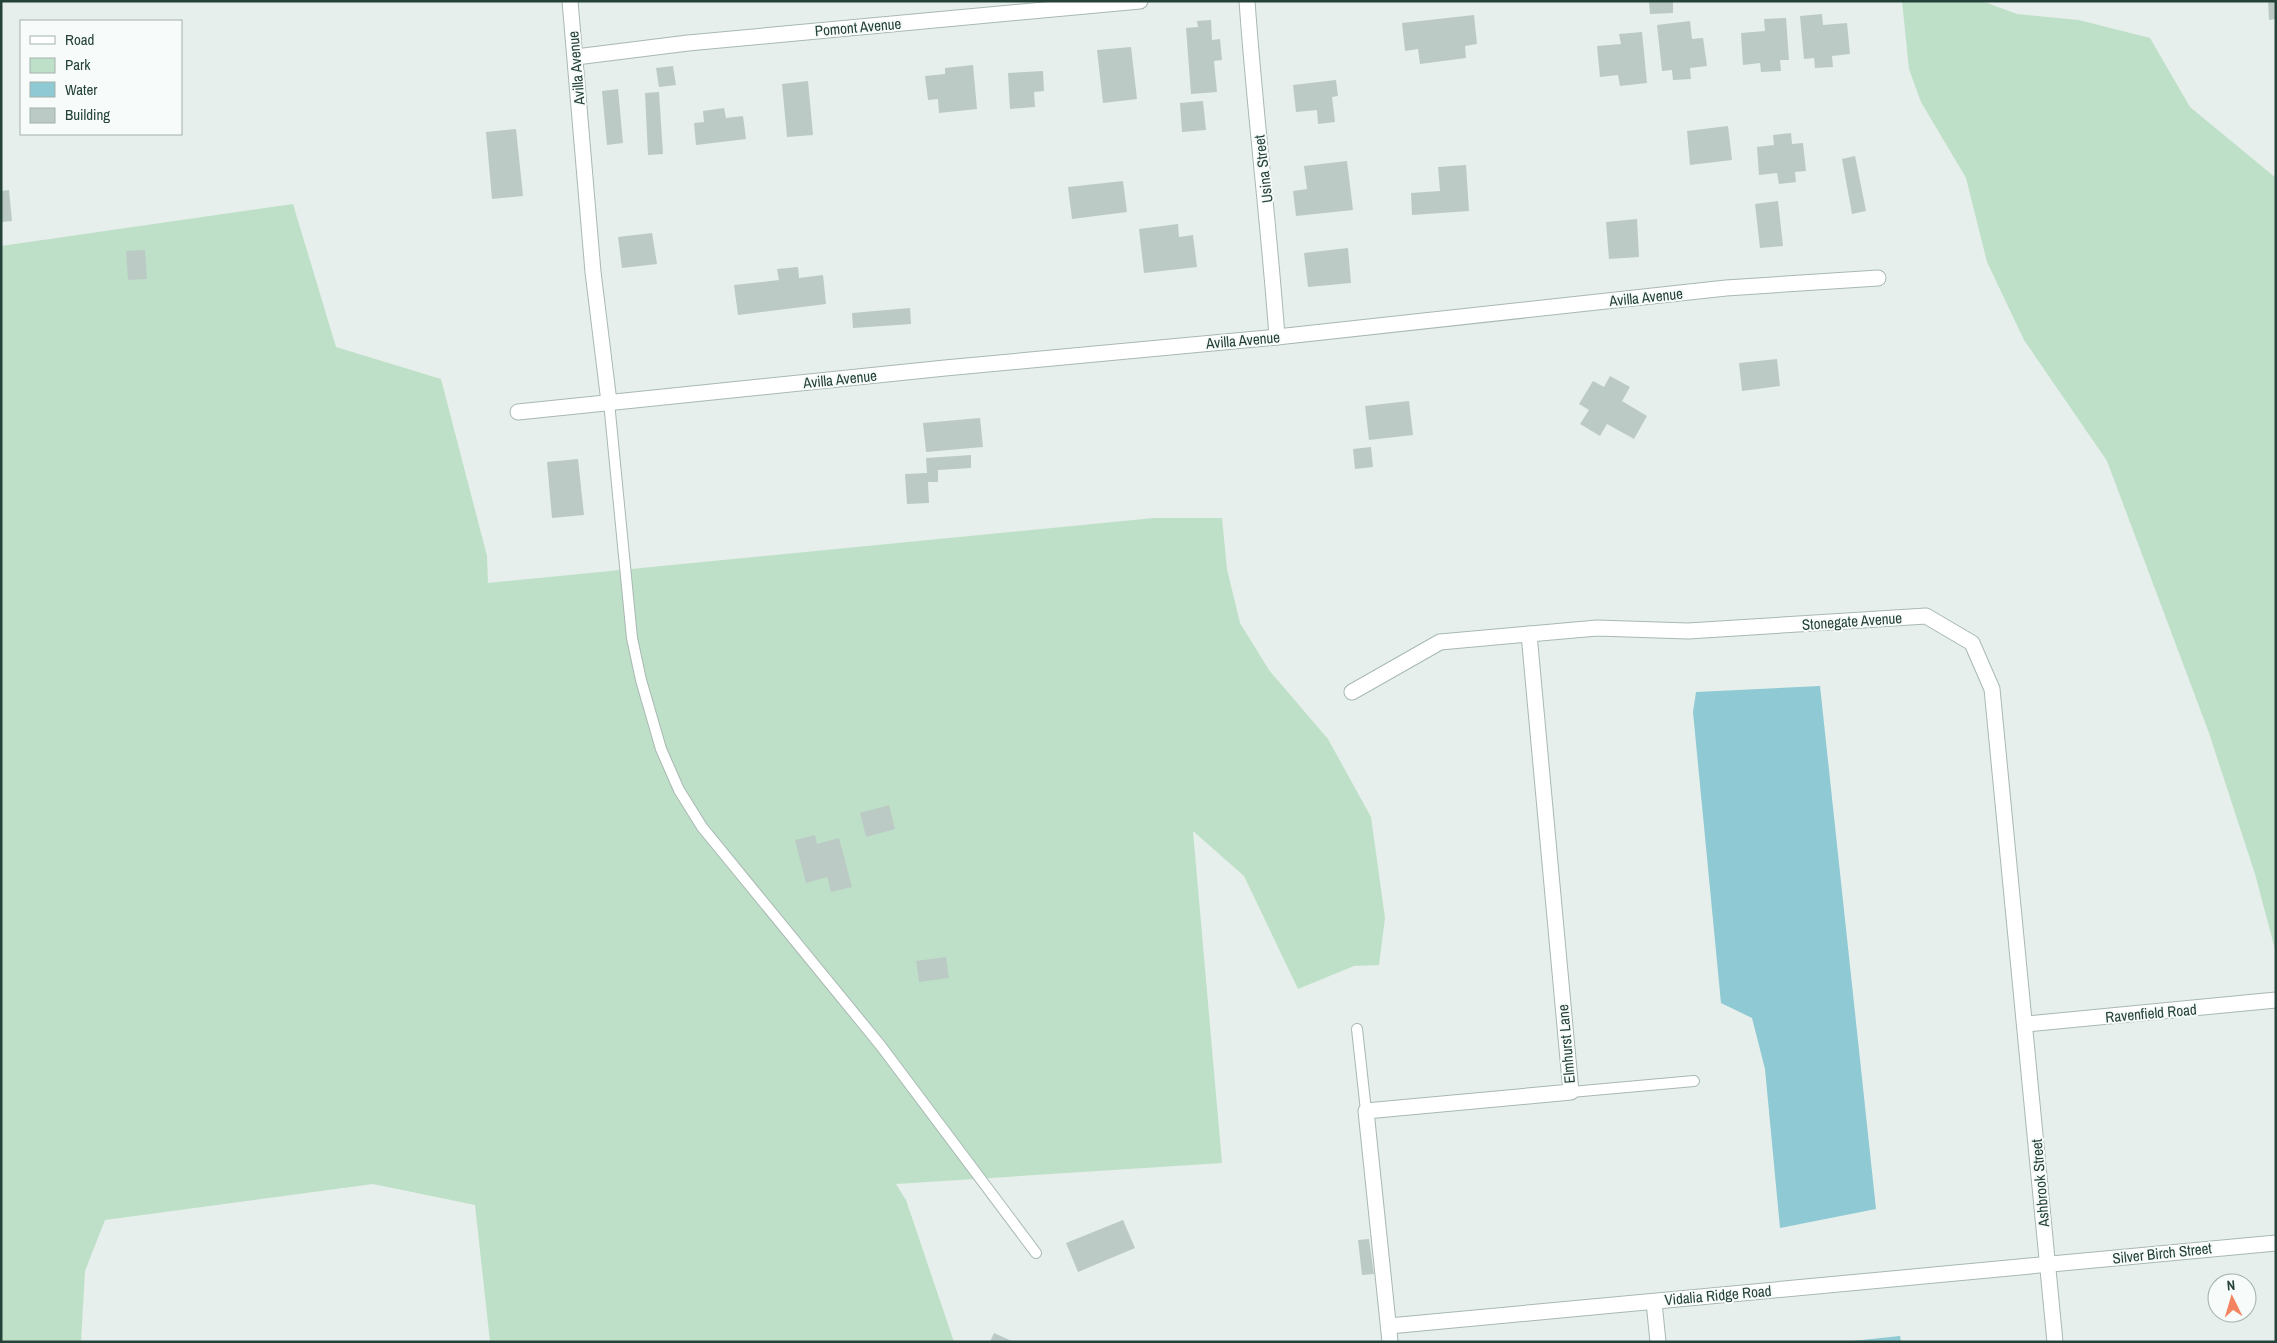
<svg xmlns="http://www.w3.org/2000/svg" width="2277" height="1343" font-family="'Archivo Narrow',sans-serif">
	<rect width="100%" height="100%" fill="#e6efeb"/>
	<g fill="#bfe0c8">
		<path d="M 1902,1 L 1982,1 L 2017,14 L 2079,20 L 2150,38 L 2190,107 L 2276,178 L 2276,953 L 2255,874 L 2209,733 L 2107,461 L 2024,340 L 1987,262 L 1966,178 L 1921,102 L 1909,69 Z"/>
		<path d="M 293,204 L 336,347 L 441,379 L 487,556 L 488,583 L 1154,518 L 1222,518 L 1227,569 L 1240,623 L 1269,670 L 1328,739 L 1371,817 L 1385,918 L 1379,965 L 1354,966 L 1298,989 L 1244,876 L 1193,831 L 1222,1163 L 896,1184 L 906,1200 L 954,1342 L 490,1342 L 475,1205 L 373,1184 L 105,1220 L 85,1271 L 81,1342 L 1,1342 L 1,246 Z"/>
	</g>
	<g fill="#8ec9d4">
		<path d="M 1820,686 L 1876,1209 L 1780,1228 L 1765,1069 L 1752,1018 L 1721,1003 L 1693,712 L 1696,692 Z"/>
		<path d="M 1900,1336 L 1901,1342 L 1843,1342 Z"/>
	</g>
	<g fill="#bbcac4">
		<path d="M 1649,1 L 1673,1 L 1673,13 L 1650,14 Z"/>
		<path d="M 2268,1 L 2276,1 L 2276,19 L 2269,20 Z"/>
		<path d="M 1822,14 L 1823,25 L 1847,23 L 1850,54 L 1832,56 L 1833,67 L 1815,68 L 1814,58 L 1804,59 L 1800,16 Z"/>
		<path d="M 1474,15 L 1477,44 L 1465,46 L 1466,58 L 1420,64 L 1418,49 L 1405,51 L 1402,23 Z"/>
		<path d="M 1786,18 L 1789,60 L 1780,60 L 1781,71 L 1761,72 L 1760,63 L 1743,65 L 1741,33 L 1765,31 L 1764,19 Z"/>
		<path d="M 1211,20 L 1212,40 L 1220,39 L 1222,60 L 1214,61 L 1217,92 L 1191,94 L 1186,28 L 1198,27 L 1197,21 Z"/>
		<path d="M 1690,21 L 1692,39 L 1703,38 L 1707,66 L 1690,68 L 1691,79 L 1673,80 L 1672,70 L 1662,71 L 1657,25 Z"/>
		<path d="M 1642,32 L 1647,83 L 1620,86 L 1618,75 L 1600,77 L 1597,46 L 1621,44 L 1619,34 Z"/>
		<path d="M 1131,47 L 1137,99 L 1103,103 L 1097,50 Z"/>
		<path d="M 973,65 L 977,109 L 939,113 L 938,99 L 928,100 L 925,76 L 945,74 L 945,68 Z"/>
		<path d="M 673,66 L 676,85 L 659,87 L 656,68 Z"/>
		<path d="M 1043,71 L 1044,91 L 1034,92 L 1035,107 L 1010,109 L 1008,73 Z"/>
		<path d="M 1336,80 L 1338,96 L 1332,97 L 1335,122 L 1318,124 L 1317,110 L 1296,112 L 1293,85 Z"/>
		<path d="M 808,81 L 813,135 L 787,137 L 782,84 Z"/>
		<path d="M 618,89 L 623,143 L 607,145 L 602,91 Z"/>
		<path d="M 659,92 L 663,154 L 648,155 L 645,93 Z"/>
		<path d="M 1203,101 L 1206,130 L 1182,132 L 1180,103 Z"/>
		<path d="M 724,108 L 726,118 L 743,116 L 746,139 L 696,145 L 694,123 L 704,122 L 703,111 Z"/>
		<path d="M 1728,126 L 1732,160 L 1690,165 L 1687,131 Z"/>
		<path d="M 516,129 L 523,196 L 492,199 L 486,132 Z"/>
		<path d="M 1791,133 L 1792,144 L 1803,143 L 1806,171 L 1795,172 L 1796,182 L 1779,184 L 1777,173 L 1759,175 L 1757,147 L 1774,145 L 1773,135 Z"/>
		<path d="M 1855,156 L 1866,211 L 1852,214 L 1842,159 Z"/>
		<path d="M 1347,161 L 1353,210 L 1296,216 L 1293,191 L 1307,189 L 1304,166 Z"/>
		<path d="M 1466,165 L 1469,211 L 1412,215 L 1411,193 L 1440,191 L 1438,167 Z"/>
		<path d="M 1123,181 L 1127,212 L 1072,219 L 1068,187 Z"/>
		<path d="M 9,190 L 12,221 L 1,222 L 1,191 Z"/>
		<path d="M 1778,201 L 1783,246 L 1760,248 L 1755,204 Z"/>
		<path d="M 1637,219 L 1639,257 L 1609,259 L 1606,222 Z"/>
		<path d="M 1178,224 L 1179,237 L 1193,235 L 1197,267 L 1144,273 L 1139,229 Z"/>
		<path d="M 652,233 L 657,264 L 622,268 L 618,237 Z"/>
		<path d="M 1348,248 L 1351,283 L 1308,287 L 1304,253 Z"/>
		<path d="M 145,250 L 147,279 L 128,280 L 126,251 Z"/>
		<path d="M 798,267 L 799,278 L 823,275 L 826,304 L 738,315 L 734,285 L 779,280 L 777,269 Z"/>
		<path d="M 910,308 L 911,324 L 853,328 L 852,313 Z"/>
		<path d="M 1777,359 L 1780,386 L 1742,391 L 1739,363 Z"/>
		<path d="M 1610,376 L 1630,387 L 1622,401 L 1647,416 L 1634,439 L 1607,424 L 1600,436 L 1580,424 L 1589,410 L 1579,404 L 1593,381 L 1604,387 Z"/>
		<path d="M 1409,401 L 1413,435 L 1369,440 L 1365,406 Z"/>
		<path d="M 980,418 L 983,447 L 926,452 L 923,423 Z"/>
		<path d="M 1371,447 L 1373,467 L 1355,469 L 1353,449 Z"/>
		<path d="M 971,455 L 971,468 L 938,470 L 938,482 L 928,482 L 929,503 L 907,504 L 905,474 L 927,473 L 926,458 Z"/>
		<path d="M 578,459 L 584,515 L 552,518 L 547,462 Z"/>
		<path d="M 889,805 L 895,829 L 866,837 L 860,813 Z"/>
		<path d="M 815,835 L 817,844 L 839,838 L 852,887 L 831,892 L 827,877 L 806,883 L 795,840 Z"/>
		<path d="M 946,957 L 949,978 L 919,982 L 916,961 Z"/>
		<path d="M 1123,1220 L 1135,1248 L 1078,1272 L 1066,1243 Z"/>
		<path d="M 1369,1239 L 1374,1274 L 1362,1275 L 1358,1240 Z"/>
		<path d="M 994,1333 L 1014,1342 L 990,1342 Z"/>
	</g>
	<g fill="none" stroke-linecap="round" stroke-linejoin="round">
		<defs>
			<g id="service">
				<path d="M 609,402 L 632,638 L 641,680 L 661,749 L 679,790 L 702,827 L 881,1046 L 1036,1253"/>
				<path d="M 1357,1029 L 1366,1111"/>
				<path d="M 1571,1092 L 1694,1081"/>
			</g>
			<g id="minor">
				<path d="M 570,1 L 593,272 L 609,402"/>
				<path d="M 1247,1 C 1255,114 1269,225 1277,337"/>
				<path d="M 576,57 L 688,43 L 1140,1"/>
				<path d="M 518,412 L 945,368 L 1277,337 L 1726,288 L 1878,278"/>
				<path d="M 1352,692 L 1440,642 L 1597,628 L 1688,631 L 1926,616 L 1972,643 L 1992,689 L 2055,1342"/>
				<path d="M 2026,1024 L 2276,1000"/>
				<path d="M 1654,1302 L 1658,1342"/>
				<path d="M 1389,1326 L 2276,1243"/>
				<path d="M 1390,1342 L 1366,1111 L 1571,1092 L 1529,634"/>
			</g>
		</defs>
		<use href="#service" stroke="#a8b8b2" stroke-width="12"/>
		<use href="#minor" stroke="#a8b8b2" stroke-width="17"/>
		<use href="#service" stroke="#fff" stroke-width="10"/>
		<use href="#minor" stroke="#fff" stroke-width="15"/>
	</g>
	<g text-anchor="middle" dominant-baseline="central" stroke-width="4" stroke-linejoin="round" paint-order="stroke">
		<g font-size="15" fill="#24423a" stroke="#f7fbf9">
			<text transform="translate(858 27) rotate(-5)">Pomont Avenue</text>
			<text transform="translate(576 68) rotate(-95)">Avilla Avenue</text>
			<text transform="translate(1263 169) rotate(-97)">Usina Street</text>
			<text transform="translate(1646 297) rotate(-6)">Avilla Avenue</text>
			<text transform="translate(1243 340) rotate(-5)">Avilla Avenue</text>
			<text transform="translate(840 379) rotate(-6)">Avilla Avenue</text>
			<text transform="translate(1852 621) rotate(-4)">Stonegate Avenue</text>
			<text transform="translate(2151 1013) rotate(-5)">Ravenfield Road</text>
			<text transform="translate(1566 1044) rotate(-95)">Elmhurst Lane</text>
			<text transform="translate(2040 1183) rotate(-95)">Ashbrook Street</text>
			<text transform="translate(2162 1253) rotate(-6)">Silver Birch Street</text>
			<text transform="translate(1718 1295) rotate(-5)">Vidalia Ridge Road</text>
		</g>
	</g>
	<rect width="2277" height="1343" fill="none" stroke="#24423a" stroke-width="5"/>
	<rect x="20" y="20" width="162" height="115" fill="#f7fbf9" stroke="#a3b1ad"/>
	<rect x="30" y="36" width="25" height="8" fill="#ffffff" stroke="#a3b1ad"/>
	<text x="65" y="45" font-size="15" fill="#24423a">Road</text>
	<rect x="30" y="58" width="25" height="15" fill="#bfe0c8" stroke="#a3b1ad"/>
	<text x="65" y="70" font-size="15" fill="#24423a">Park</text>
	<rect x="30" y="82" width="25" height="15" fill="#8ec9d4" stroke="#a3b1ad"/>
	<text x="65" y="95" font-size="15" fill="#24423a">Water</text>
	<rect x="30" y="108" width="25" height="15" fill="#bbcac4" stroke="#a3b1ad"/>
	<text x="65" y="120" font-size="15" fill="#24423a">Building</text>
	<g transform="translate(2232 1298) rotate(355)"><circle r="24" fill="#f7fbf9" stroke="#a3b1ad"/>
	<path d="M0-4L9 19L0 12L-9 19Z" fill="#f4845f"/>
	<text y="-8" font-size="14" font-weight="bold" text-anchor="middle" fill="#24423a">N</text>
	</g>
</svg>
